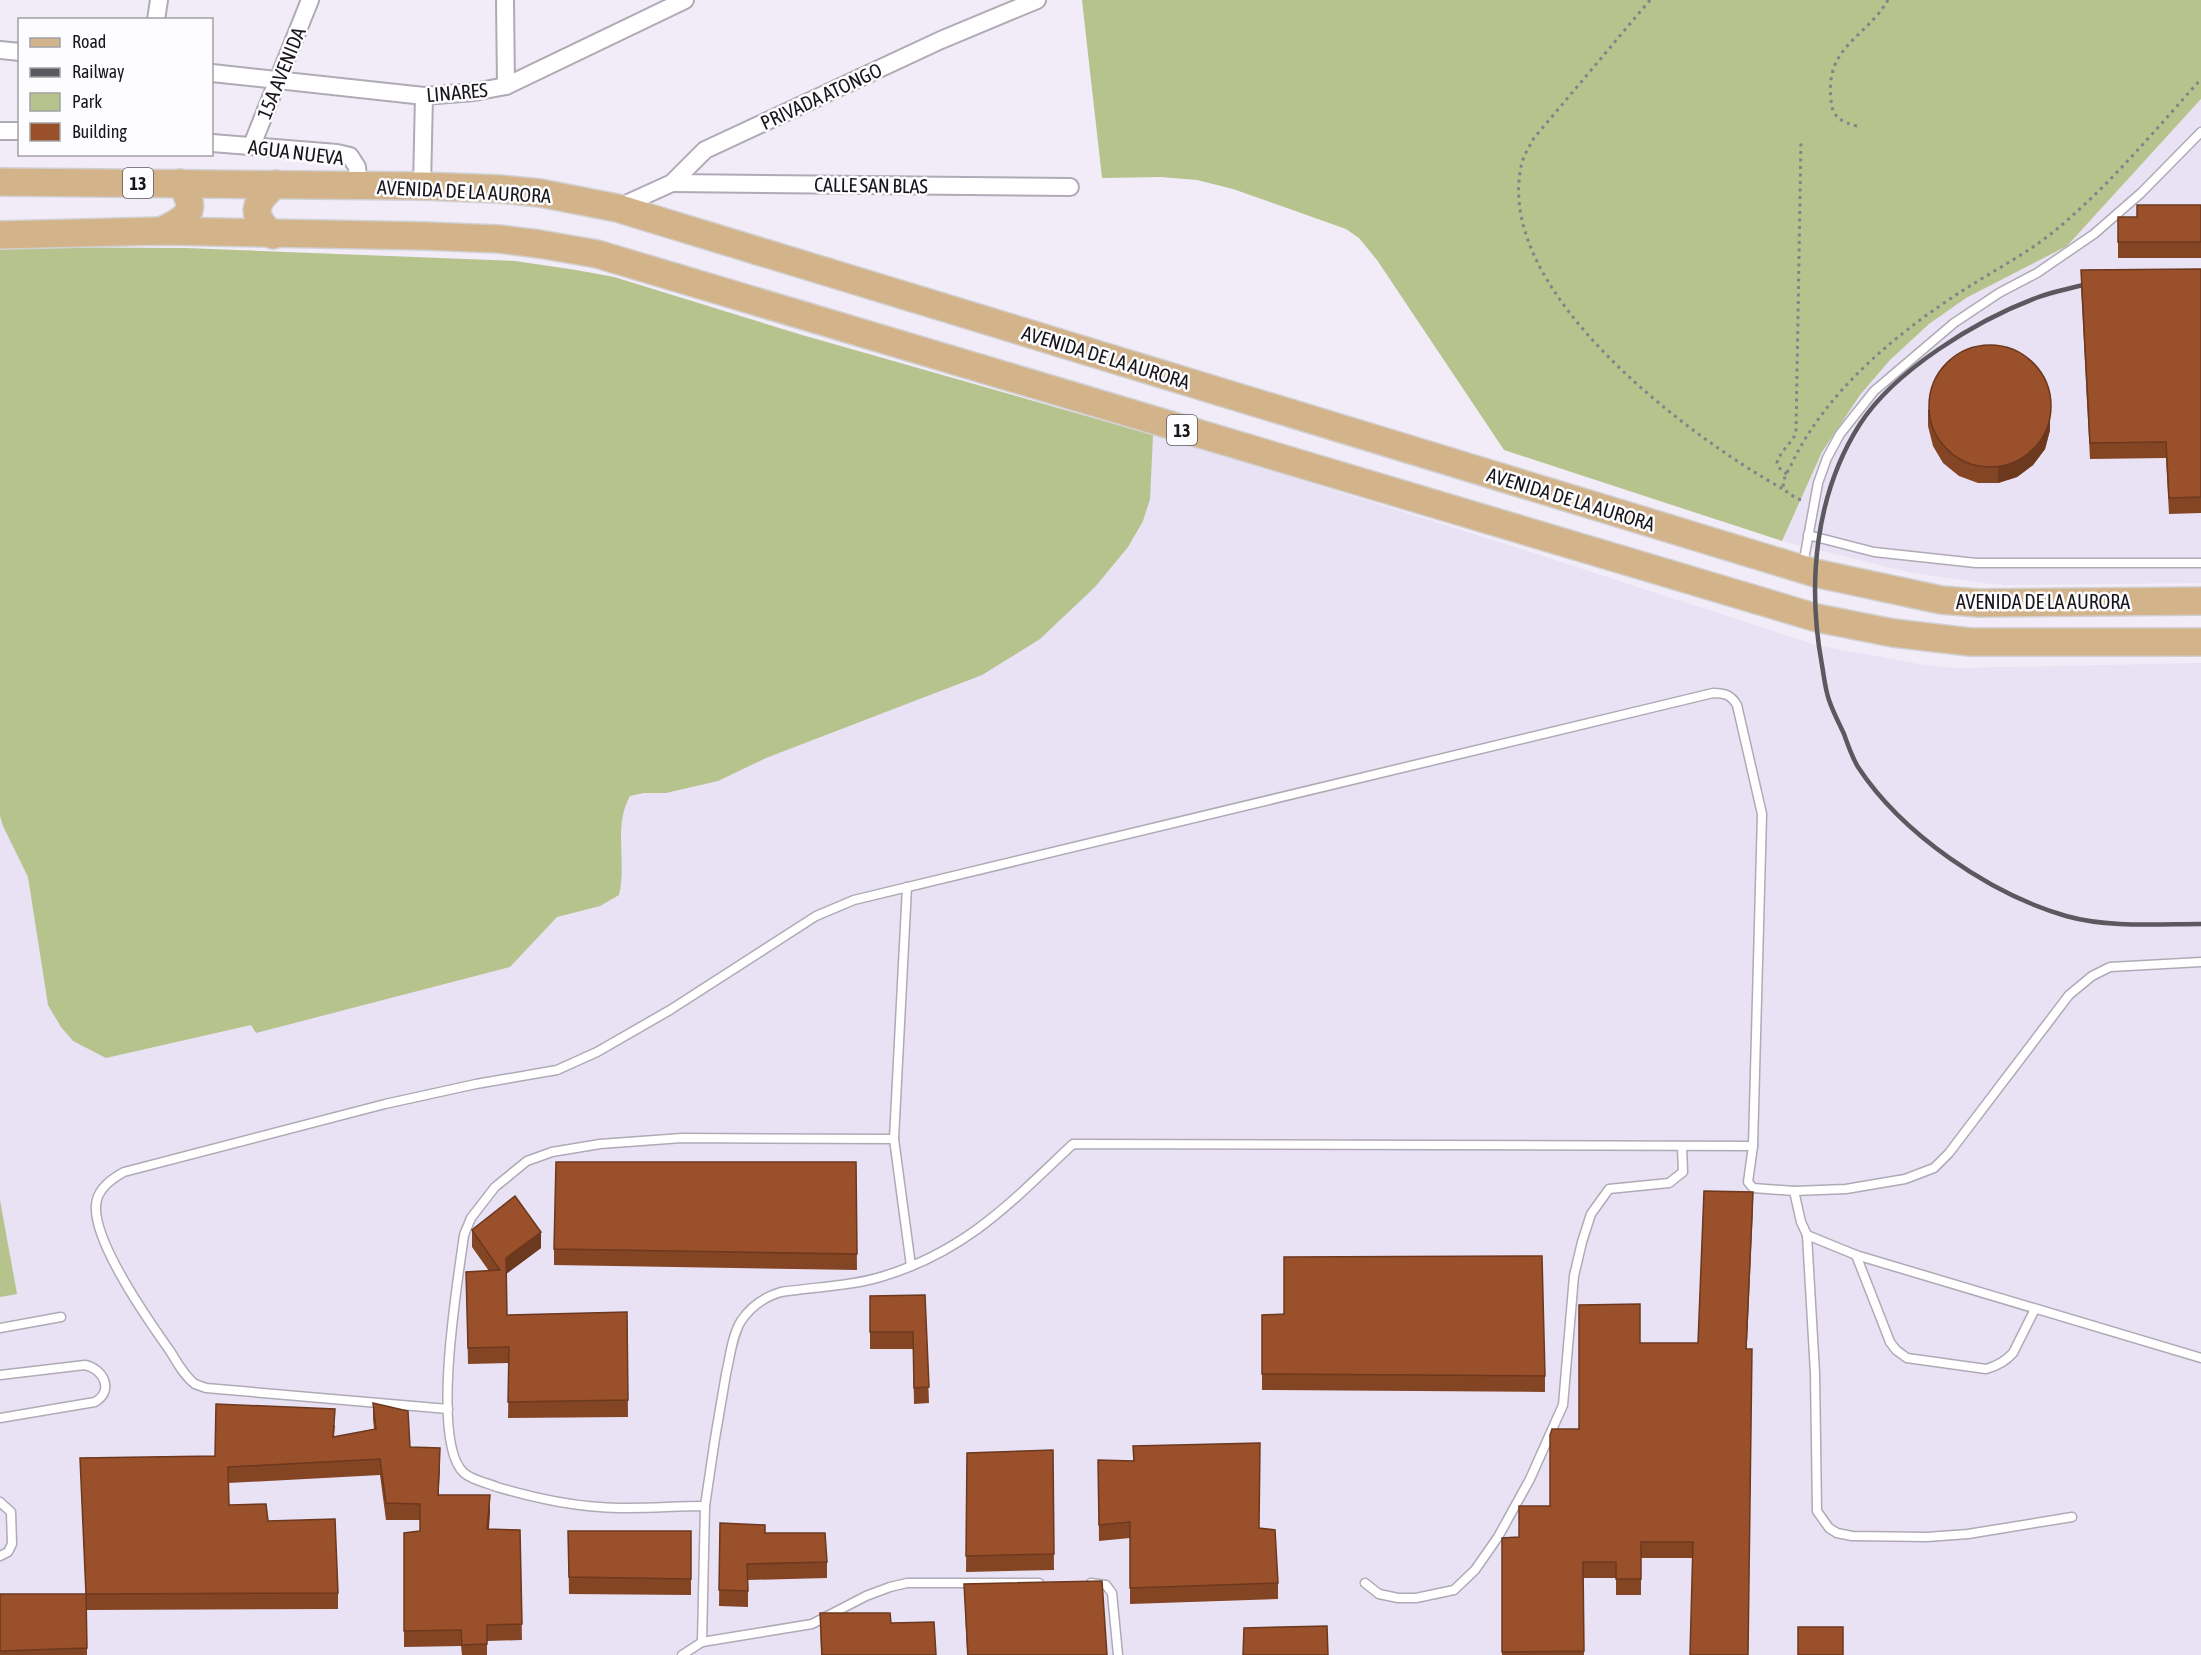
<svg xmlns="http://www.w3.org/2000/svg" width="2201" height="1655" font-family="'Asap Condensed',sans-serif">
	<rect width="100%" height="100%" fill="#f1ecf8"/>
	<g fill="#e9e1f4">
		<path d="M 2201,99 L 2201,583 L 2005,585 L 1981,583 L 1908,572 L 1782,541 L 1822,452 L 1860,395 L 1890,360 L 1929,324 L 1966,298 L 2067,246 Z"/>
		<path d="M 0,247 L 185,248 L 515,261 L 576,270 L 614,277 L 802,335 L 1175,441 L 1496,541 L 1816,645 L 1924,665 L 1954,668 L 2201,663 L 2201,1655 L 0,1655 Z"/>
	</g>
	<g fill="#b6c38d">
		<path d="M 1082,0 L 2201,0 L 2201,99 L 2067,246 L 1966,298 L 1929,324 L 1890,360 L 1860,395 L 1822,452 L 1782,541 L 1504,450 L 1377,260 L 1359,238 L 1346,229 L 1233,189 L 1197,180 L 1161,177 L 1102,178 Z"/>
		<path d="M 0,247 L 185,248 L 515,261 L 576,270 L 614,277 L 802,335 L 1153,435 L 1150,499 L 1143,521 L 1128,547 L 1095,587 L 1040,639 L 982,675 L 766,758 L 718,781 L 666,793 L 644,793 L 630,796 C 613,826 627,862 619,895 L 600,906 L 557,917 L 510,967 L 256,1033 L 251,1025 L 106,1058 L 73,1041 L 61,1027 L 48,1005 L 28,877 L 3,826 L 0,816 Z"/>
		<path d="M 0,1200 L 17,1294 L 0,1297 Z"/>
	</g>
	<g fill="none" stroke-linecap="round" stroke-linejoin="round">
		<defs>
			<g id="lane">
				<path d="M 1808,535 L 1874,552 L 1976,563 L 2201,563"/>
				<path d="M 1803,565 L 1818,483 L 1827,458 L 1840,434 L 1874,391 L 1954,323 L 1999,293 L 2037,273 L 2094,234 L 2141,193 L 2201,132"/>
				<path d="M 894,1139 L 911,1266"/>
				<path d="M 1794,1191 L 1801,1222 L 1807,1235 L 1856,1255 L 2201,1358"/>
				<path d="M 1807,1235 L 1815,1373 L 1817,1511 L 1829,1528 L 1837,1533 L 1852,1536 L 1927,1537 L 1968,1534 L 2072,1517"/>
				<path d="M 1856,1255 L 1890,1342 L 1896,1350 L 1907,1358 L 1986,1369 C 1997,1366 2005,1362 2013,1353 L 2035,1309"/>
				<path d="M 0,1328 L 61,1317"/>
				<path d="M 0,1375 L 85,1365 C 104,1369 114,1391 95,1402 L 0,1418"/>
				<path d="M 448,1409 L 206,1388 L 195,1384 C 184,1376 177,1362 170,1351 C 148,1320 93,1242 96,1205 C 97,1189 111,1179 124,1172 L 385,1104 L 476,1084 L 557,1070 L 597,1052 L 670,1010 L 816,916 L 854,900 L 1713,693 C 1725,693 1731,695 1737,705 L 1762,814 L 1753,1146 L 1748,1182 L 1753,1188 L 1794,1191 L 1846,1189 L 1905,1179 L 1934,1168 L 1949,1153 L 2069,995 L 2092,976 L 2110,967 L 2201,962"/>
				<path d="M 0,1502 L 11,1512 L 12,1544 L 8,1552 L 0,1556"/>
				<path d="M 705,1506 C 711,1462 718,1418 726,1374 C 730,1357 732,1336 741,1321 C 751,1306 764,1297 781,1292 C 815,1287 852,1286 884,1276 C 968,1250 1012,1201 1073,1144 L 1753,1146"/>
				<path d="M 1091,1583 L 1106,1585 L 1112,1593 L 1118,1655"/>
				<path d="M 1365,1583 L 1379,1594 L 1398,1598 L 1416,1598 L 1454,1590 L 1475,1570 L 1498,1537 L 1530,1479 L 1563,1405 L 1574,1276 L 1582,1242 L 1591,1214 L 1609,1189 L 1669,1183 L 1683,1172 L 1682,1146"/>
				<path d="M 702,1642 L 812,1624 L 866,1596 L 890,1587 L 907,1583 L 1039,1583"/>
				<path d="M 682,1655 L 702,1642 L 705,1506 C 670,1506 634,1510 600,1507 C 565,1505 531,1497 497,1487 C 487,1483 472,1480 464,1473 C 430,1442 458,1280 464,1235 L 471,1218 L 495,1187 L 527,1161 L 552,1152 L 600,1144 L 682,1138 L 894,1139 L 907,887"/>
			</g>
			<g id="street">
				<path d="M 505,0 L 506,86"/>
				<path d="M 156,20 L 159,0"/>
				<path d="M 0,50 L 20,52"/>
				<path d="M 212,73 L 424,96 L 474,92 L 506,86 L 685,0"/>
				<path d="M 0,131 L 20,131"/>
				<path d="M 212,143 L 337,153 L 350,156 L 357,167 L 359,186"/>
				<path d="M 252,145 L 310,0"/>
				<path d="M 672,183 L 1070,187"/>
				<path d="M 422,186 L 424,96"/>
				<path d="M 617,208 L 672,183 L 705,150 L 941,40 L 1037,0"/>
			</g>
			<g id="primary">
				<path d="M 0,182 L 422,186 L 500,189 L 540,193 L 617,208 L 1815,573 L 1941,600 L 1979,603 L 2201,601"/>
				<path d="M 161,231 C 187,219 200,211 180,183"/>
				<path d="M 0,235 L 161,231 L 425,236 L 499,239 L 539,244 L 597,254 L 1817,618 L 1893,633 L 1970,642 L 2201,642"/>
				<path d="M 273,235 C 250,216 253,202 276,184"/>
			</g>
		</defs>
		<use href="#lane" stroke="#afaab5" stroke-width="11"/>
		<use href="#street" stroke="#afaab5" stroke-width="20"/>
		<use href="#primary" stroke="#d1d0d1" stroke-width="30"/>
		<g stroke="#85828a" stroke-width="3" stroke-dasharray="3 4.5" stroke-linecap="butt">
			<path d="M 1650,0 L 1534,138 C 1529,147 1523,156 1521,167 C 1495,292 1688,436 1783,489"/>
			<path d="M 1857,126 C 1841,122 1832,117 1831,100 C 1825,46 1865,39 1888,0"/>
			<path d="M 1787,474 L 1781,470 L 1777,463 C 1780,451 1791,444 1796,433 L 1801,139"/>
			<path d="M 1801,500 C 1774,488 1783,482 1794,459 C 1829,389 1897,333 1962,291 C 1996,269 2034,250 2064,223 C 2114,180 2157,128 2201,79"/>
		</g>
		<use href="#lane" stroke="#fff" stroke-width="8"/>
		<use href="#street" stroke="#fff" stroke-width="16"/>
		<use href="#primary" stroke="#d3b38a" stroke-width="27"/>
		<path stroke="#5b585f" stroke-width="4.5" d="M 2096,282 C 2076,287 2055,291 2036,298 C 1977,320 1895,370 1860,424 C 1815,494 1807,584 1822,665 C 1824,676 1825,689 1829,700 C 1833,712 1839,723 1844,734 C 1848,745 1852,757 1858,767 C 1902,834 1990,894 2066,916 C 2109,928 2157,924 2201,924"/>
	</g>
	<g fill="#844525">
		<path d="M 2201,205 L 2201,258 L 2118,258 L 2118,217 L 2137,217 Z"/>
		<path d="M 2201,269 L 2201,513 L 2169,514 L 2166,458 L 2090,459 L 2081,287 L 2081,270 Z"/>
		<path d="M 1928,409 L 2050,430 L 2045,449 L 2033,465 L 2017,477 L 1998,483 L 1978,483 L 1959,476 L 1943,463 L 1933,446 L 1928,426 Z"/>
		<path d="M 856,1162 L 857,1270 L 554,1265 L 554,1249 Z"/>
		<path d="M 1753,1208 L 1693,1558 L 1641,1558 L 1641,1595 L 1616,1595 L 1616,1578 L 1583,1578 L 1584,1655 L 1502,1655 L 1502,1538 L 1519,1537 L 1550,1506 L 1579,1429 L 1640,1343 L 1698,1343 Z"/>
		<path d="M 472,1230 L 541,1248 L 506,1274 L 507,1315 L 627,1312 L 628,1417 L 508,1418 L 509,1363 L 468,1364 L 466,1272 L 489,1271 L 472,1247 Z"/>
		<path d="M 925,1295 L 929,1403 L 914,1404 L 913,1349 L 870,1349 L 870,1296 Z"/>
		<path d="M 1262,1315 L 1545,1376 L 1545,1392 L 1262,1390 Z"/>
		<path d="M 373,1403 L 410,1447 L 440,1464 L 438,1495 L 490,1511 L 489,1529 L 520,1530 L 522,1640 L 487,1641 L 487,1655 L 462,1655 L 461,1646 L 404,1647 L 404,1533 L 420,1531 L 420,1520 L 386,1520 L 380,1475 L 228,1483 L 229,1505 L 268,1521 L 338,1593 L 338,1609 L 87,1610 L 87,1655 L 0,1655 L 0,1594 L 86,1594 L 80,1458 L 215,1456 L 335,1425 L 334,1437 L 374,1429 L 373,1419 Z"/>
		<path d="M 1133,1446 L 1259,1529 L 1278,1583 L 1278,1599 L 1130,1604 L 1130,1538 L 1099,1541 L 1098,1460 L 1133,1461 Z"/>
		<path d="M 1053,1450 L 1054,1570 L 966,1572 L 967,1453 Z"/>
		<path d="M 720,1523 L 765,1533 L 827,1562 L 827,1578 L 748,1580 L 748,1607 L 719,1606 Z"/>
		<path d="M 568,1531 L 691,1531 L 691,1595 L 569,1594 Z"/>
		<path d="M 964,1584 L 1107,1655 L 967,1655 Z"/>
		<path d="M 820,1613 L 891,1623 L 936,1655 L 821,1655 Z"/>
	</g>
	<g fill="#6c381e">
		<path d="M 2050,413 L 2050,430 L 2045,449 L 2033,465 L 2017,477 L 1998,483 L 1998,467 Z"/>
		<path d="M 1753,1192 L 1753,1208 L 1746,1365 L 1746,1349 Z"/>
		<path d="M 541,1232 L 541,1248 L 506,1274 L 506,1258 Z"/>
		<path d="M 440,1448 L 440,1464 L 438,1511 L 438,1495 Z"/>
		<path d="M 490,1495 L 490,1511 L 487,1545 L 487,1529 Z"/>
	</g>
	<g fill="#9a502b" stroke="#6c381e" stroke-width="1.5">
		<path d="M 2137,205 L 2201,205 L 2201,242 L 2118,242 L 2118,217 L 2137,217 Z"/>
		<path d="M 2201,269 L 2201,497 L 2169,498 L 2166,442 L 2090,443 L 2081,270 Z"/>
		<circle cx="1990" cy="406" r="61"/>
		<path d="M 556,1162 L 856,1162 L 857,1254 L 554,1249 Z"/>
		<path d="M 1704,1191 L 1753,1192 L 1746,1349 L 1752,1349 L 1748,1655 L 1690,1655 L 1693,1542 L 1641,1542 L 1641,1579 L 1616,1579 L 1616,1562 L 1583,1562 L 1584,1651 L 1502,1652 L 1502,1538 L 1519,1537 L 1519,1506 L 1550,1506 L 1550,1435 L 1552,1429 L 1579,1429 L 1579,1305 L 1640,1304 L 1640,1343 L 1698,1343 Z"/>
		<path d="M 515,1196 L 541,1232 L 506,1258 L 507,1315 L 627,1312 L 628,1400 L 508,1402 L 509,1347 L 468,1348 L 466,1272 L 500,1270 L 472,1230 Z"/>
		<path d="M 1542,1256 L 1545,1376 L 1262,1374 L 1262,1315 L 1284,1314 L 1284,1257 Z"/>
		<path d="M 925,1295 L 929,1387 L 914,1388 L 913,1332 L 870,1332 L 870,1296 Z"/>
		<path d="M 373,1403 L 408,1411 L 410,1447 L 440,1448 L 438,1495 L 490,1495 L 487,1529 L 520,1530 L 522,1624 L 487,1625 L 487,1644 L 462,1645 L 461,1630 L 404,1631 L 404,1533 L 420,1531 L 420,1504 L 386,1503 L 380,1459 L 228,1467 L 229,1505 L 266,1504 L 268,1521 L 335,1519 L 338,1593 L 86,1594 L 80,1458 L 215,1456 L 216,1404 L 335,1409 L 333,1437 L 376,1429 Z"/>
		<path d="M 1260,1443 L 1259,1528 L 1275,1530 L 1278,1583 L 1130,1588 L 1130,1522 L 1099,1525 L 1098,1460 L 1134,1461 L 1133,1446 Z"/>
		<path d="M 1053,1450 L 1054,1554 L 966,1556 L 967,1453 Z"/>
		<path d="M 720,1523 L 765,1525 L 765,1533 L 825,1533 L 827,1562 L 747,1564 L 748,1591 L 719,1590 Z"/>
		<path d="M 568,1531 L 691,1531 L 691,1579 L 569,1577 Z"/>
		<path d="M 1102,1581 L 1107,1655 L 968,1655 L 964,1584 Z"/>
		<path d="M 0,1594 L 86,1594 L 87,1648 L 0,1651 Z"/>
		<path d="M 820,1613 L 890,1613 L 891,1623 L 934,1622 L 936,1655 L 822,1655 Z"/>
		<path d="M 1327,1626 L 1328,1655 L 1243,1655 L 1244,1628 Z"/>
		<rect x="1798" y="1627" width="45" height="28"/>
	</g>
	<g text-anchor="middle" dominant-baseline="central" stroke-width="5" stroke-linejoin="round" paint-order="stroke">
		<g fill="#fdfcfe" stroke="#5d5b5e" stroke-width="1.5">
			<rect x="123" y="168" width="30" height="30" rx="4.5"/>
			<rect x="1167" y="415" width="30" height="30" rx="4.5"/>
		</g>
		<g font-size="18" font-weight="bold" fill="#18161a">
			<text x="138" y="183">13</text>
			<text x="1182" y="430">13</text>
		</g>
		<g font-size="20" fill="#18161a" stroke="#fdfcfe">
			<text transform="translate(281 73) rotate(-68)">15A AVENIDA</text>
			<text transform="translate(457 92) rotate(-5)">LINARES</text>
			<text transform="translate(821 96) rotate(-25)">PRIVADA ATONGO</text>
			<text transform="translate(296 152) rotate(7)">AGUA NUEVA</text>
			<text transform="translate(871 185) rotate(1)">CALLE SAN BLAS</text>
			<text transform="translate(464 191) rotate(3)">AVENIDA DE LA AURORA</text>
			<text transform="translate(1106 357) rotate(17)">AVENIDA DE LA AURORA</text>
			<text transform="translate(1571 499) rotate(17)">AVENIDA DE LA AURORA</text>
			<text x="2043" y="601">AVENIDA DE LA AURORA</text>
		</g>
	</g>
	<rect x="18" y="18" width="195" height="138" fill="#fdfcfe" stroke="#a1a0a3" stroke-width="1.5"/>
	<rect x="30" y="38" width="30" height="9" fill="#d3b38a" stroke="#a1a0a3" stroke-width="1.5"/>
	<text x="72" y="48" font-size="18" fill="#18161a">Road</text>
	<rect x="30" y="68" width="30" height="9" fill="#5b585f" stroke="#a1a0a3" stroke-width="1.5"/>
	<text x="72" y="78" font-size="18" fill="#18161a">Railway</text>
	<rect x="30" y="93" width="30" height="18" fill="#b6c38d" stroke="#a1a0a3" stroke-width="1.5"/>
	<text x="72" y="108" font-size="18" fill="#18161a">Park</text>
	<rect x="30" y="123" width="30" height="18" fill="#9a502b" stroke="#a1a0a3" stroke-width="1.5"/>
	<text x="72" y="138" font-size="18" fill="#18161a">Building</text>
</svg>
